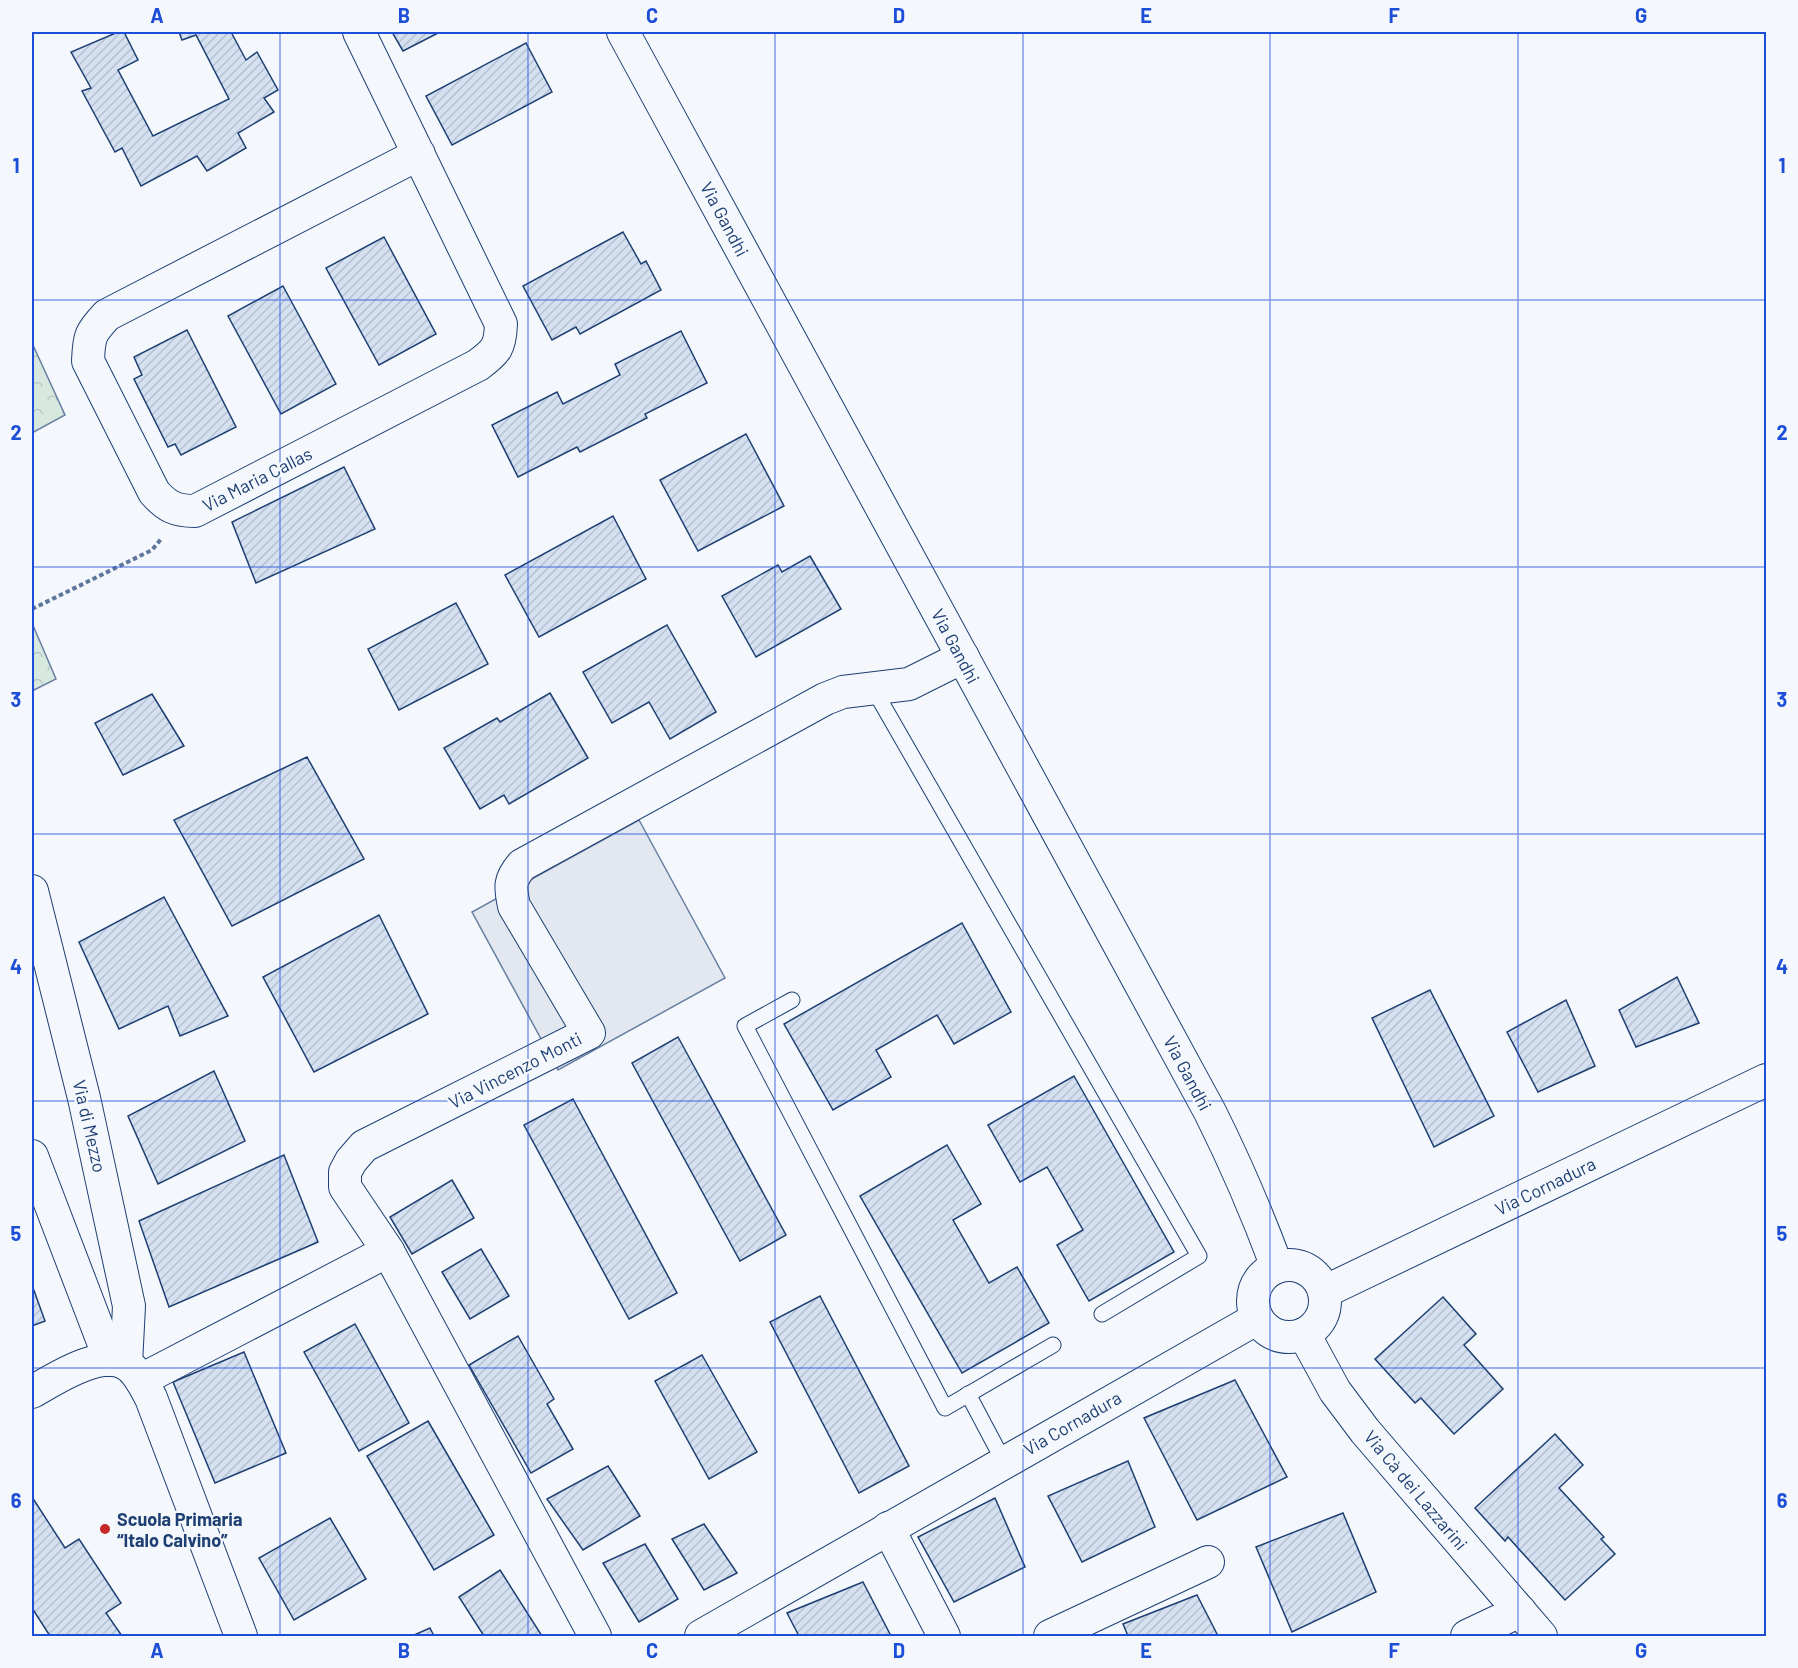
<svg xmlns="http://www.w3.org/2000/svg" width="1798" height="1668" font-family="Barlow,sans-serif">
	<defs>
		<pattern id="park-crowns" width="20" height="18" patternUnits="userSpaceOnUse" patternTransform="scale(1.5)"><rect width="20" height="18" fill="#d7e8df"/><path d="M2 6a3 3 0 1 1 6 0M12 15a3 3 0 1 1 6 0" fill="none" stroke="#b8c8c3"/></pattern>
		<pattern id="building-hatch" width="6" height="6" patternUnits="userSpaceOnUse" patternTransform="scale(1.5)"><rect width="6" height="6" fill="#d5e0f0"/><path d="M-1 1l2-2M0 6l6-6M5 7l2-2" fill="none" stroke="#b6c1d1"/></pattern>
	</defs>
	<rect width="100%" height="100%" fill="#f4f7fb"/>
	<g fill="url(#park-crowns)" stroke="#687fa3" stroke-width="1.5">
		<path d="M 32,343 L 65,415 L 32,433 Z"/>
		<path d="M 32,623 L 56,679 L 32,691 Z"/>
	</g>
	<path fill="#e3e8f0" stroke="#687fa3" stroke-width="1.5" d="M 639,820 L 725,978 L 558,1070 L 472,912 Z"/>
	<g fill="url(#building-hatch)" stroke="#1d3f73" stroke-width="1.5">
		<path d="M 118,32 L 124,32 L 138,60 L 118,70 L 153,136 L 229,99 L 196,35 L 182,40 L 179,32 L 231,32 L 246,60 L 257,52 L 278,90 L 264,98 L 274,112 L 238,133 L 246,148 L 207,171 L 197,156 L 141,186 L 122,148 L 115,152 L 82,91 L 91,88 L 71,52 Z"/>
		<path d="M 392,32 L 440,32 L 403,51 Z"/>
		<path d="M 526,43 L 552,92 L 452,145 L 426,96 Z"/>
		<path d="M 623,232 L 641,264 L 646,261 L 661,290 L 580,334 L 576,327 L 552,340 L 523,286 Z"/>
		<path d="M 384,237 L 436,334 L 379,365 L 326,268 Z"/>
		<path d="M 283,286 L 336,384 L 281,414 L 228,316 Z"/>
		<path d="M 187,330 L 236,427 L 181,455 L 175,444 L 168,447 L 134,379 L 142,375 L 134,357 Z"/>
		<path d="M 681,331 L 707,383 L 645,414 L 647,418 L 580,452 L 577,447 L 518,477 L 492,425 L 557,392 L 563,404 L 620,375 L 615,364 Z"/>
		<path d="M 746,434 L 784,506 L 698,551 L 660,480 Z"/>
		<path d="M 344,467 L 375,529 L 256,583 L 232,522 Z"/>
		<path d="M 613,516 L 646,579 L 539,637 L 505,575 Z"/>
		<path d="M 810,556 L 841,609 L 756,657 L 722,596 L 778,565 L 782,572 Z"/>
		<path d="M 456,603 L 488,664 L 399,710 L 368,649 Z"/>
		<path d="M 667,625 L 716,712 L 670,739 L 649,702 L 612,723 L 583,672 Z"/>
		<path d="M 550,693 L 588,758 L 509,804 L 504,795 L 480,809 L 444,748 L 497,718 L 500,722 Z"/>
		<path d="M 152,694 L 184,746 L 123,775 L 95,723 Z"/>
		<path d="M 307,757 L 364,859 L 232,926 L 174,820 Z"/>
		<path d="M 164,897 L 228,1016 L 180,1036 L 168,1006 L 119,1029 L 79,942 Z"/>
		<path d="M 379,915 L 428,1014 L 314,1072 L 263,977 Z"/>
		<path d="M 962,923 L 1011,1012 L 954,1044 L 937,1015 L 876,1050 L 891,1077 L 833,1110 L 784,1024 Z"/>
		<path d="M 1677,977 L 1699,1023 L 1636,1047 L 1619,1010 Z"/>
		<path d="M 1430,990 L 1494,1116 L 1434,1147 L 1372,1018 Z"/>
		<path d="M 1566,1000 L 1595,1066 L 1538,1092 L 1507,1032 Z"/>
		<path d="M 678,1037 L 786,1235 L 740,1261 L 632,1063 Z"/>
		<path d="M 214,1071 L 245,1141 L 158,1184 L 128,1116 Z"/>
		<path d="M 1074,1076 L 1174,1252 L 1089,1301 L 1057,1245 L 1083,1230 L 1047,1167 L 1020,1182 L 988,1125 Z"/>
		<path d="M 573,1099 L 677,1293 L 629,1319 L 524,1125 Z"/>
		<path d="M 947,1145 L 981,1204 L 953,1220 L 989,1283 L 1017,1267 L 1049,1323 L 962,1373 L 860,1196 Z"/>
		<path d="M 284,1155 L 318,1242 L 169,1307 L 139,1221 Z"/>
		<path d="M 452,1180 L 474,1218 L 412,1254 L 390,1217 Z"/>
		<path d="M 481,1249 L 509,1296 L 470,1319 L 442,1272 Z"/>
		<path d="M 32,1285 L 45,1321 L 32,1326 Z"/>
		<path d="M 820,1296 L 909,1466 L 859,1493 L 770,1322 Z"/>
		<path d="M 1443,1297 L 1476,1334 L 1464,1345 L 1503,1389 L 1454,1434 L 1421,1398 L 1415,1403 L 1375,1359 Z"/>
		<path d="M 355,1324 L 409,1423 L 359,1451 L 304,1352 Z"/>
		<path d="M 518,1336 L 554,1399 L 547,1404 L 573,1449 L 531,1473 L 469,1365 Z"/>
		<path d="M 244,1352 L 286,1453 L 215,1483 L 173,1382 Z"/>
		<path d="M 702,1355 L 757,1452 L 709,1479 L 655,1381 Z"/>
		<path d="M 1235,1380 L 1287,1477 L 1197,1520 L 1144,1418 Z"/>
		<path d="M 428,1421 L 494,1535 L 434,1570 L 367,1456 Z"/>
		<path d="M 1555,1434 L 1583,1465 L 1559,1488 L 1604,1537 L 1601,1539 L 1615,1554 L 1565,1600 L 1508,1537 L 1505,1541 L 1475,1508 Z"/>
		<path d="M 1128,1461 L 1155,1527 L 1082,1562 L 1048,1496 Z"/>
		<path d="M 608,1466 L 640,1516 L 583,1550 L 547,1499 Z"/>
		<path d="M 32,1497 L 65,1548 L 79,1539 L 121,1603 L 106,1613 L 122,1636 L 50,1636 L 32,1608 Z"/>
		<path d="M 995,1498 L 1025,1567 L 954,1602 L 918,1537 Z"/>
		<path d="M 1343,1513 L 1376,1592 L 1292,1632 L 1256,1547 Z"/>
		<path d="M 330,1518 L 366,1579 L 294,1620 L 259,1558 Z"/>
		<path d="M 704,1524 L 737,1573 L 704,1590 L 672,1539 Z"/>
		<path d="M 645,1544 L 678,1599 L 639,1622 L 603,1563 Z"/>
		<path d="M 500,1570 L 542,1636 L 484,1636 L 459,1597 Z"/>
		<path d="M 863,1582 L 891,1636 L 799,1636 L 787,1613 Z"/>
		<path d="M 1197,1595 L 1218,1636 L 1128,1636 L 1123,1624 Z"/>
		<path d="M 430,1628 L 434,1636 L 412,1636 Z"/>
	</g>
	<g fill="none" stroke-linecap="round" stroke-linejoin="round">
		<defs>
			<g id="service">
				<path d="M 873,688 L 1199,1256 L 1102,1314"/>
				<path d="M 792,1000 L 745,1026 L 945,1408 L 1053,1345"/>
				<path d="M 968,1394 L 1004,1462"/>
			</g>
			<g id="minor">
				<path d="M 359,32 L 501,324 C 500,347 497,351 478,365 L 195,511 C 175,511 166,506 154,492 L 88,361 C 89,336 90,333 107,315 L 419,154"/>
				<path d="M 623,32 L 1210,1112 C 1235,1162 1257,1213 1277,1267"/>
				<path d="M 32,891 L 84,1098 L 129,1306 L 126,1364"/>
				<path d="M 32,1156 L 110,1360"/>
				<circle cx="1289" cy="1301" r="36"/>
				<path d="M 1324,1292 L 1766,1080"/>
				<path d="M 1304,1334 L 1335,1391 L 1365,1431 L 1541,1636"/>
				<path d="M 141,1380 L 388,1251"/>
				<path d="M 32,1392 C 55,1379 100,1349 126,1364 C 138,1371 145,1387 151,1398 L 241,1636"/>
				<path d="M 888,1528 L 944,1636"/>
				<path d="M 595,1636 L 388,1251 L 345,1187 L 345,1172 L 351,1161 L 364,1146 L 589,1033 L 514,906 C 510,887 509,880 522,865 L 825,699 L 843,692 L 909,684 L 963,657"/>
				<path d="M 701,1636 L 1256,1319"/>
				<path d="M 1050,1636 L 1208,1562"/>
				<path d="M 1467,1636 L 1520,1611"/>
			</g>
		</defs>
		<use href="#service" stroke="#1d3f73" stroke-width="17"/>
		<use href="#minor" stroke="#1d3f73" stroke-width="34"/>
		<path stroke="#5e769c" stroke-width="4" stroke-dasharray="4.5 3" stroke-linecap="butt" d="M 32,609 L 152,550 L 161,539"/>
		<use href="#service" stroke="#f4f7fb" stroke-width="15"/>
		<use href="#minor" stroke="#f4f7fb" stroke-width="32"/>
	</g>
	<path fill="none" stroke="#1d4ed8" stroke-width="1.5" stroke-opacity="0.55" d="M 280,32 L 280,1636M 528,32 L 528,1636M 775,32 L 775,1636M 1023,32 L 1023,1636M 1270,32 L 1270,1636M 1518,32 L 1518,1636M 32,300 L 1766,300M 32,567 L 1766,567M 32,834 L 1766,834M 32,1101 L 1766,1101M 32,1368 L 1766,1368"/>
	<circle fill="#c62828" stroke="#f4f7fb" stroke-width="2" cx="105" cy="1529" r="6"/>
	<g text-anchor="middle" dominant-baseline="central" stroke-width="4.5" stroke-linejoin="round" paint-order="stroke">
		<g font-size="18" fill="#1d3f73" stroke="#f4f7fb">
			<text transform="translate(725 219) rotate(62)">Via Gandhi</text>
			<text transform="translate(257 479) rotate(-27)">Via Maria Callas</text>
			<text transform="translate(956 646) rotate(62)">Via Gandhi</text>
			<text transform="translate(515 1070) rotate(-27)">Via Vincenzo Monti</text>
			<text transform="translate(1188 1073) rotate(62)">Via Gandhi</text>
			<text transform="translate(90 1126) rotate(77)">Via di Mezzo</text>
			<text transform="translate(1545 1186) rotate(-26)">Via Cornadura</text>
			<text transform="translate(1072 1423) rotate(-30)">Via Cornadura</text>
			<text transform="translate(1416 1490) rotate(50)">Via Cà dei Lazzarini</text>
		</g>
		<g font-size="18" font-weight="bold" fill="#1d3f73" stroke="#f4f7fb" text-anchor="start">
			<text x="117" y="1519">Scuola Primaria<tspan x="117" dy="21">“Italo Calvino”</tspan></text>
		</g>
	</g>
	<rect width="1798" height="1668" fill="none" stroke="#f4f7fb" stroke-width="66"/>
	<rect x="33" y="33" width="1732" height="1602" fill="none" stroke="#1d4ed8" stroke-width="2"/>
	<g font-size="20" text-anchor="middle" font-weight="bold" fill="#1d4ed8">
		<text x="157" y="23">A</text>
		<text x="404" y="23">B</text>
		<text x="652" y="23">C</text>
		<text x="899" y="23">D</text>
		<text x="1146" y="23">E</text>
		<text x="1394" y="23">F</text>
		<text x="1641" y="23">G</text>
		<text x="16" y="173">1</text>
		<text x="1782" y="173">1</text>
		<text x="16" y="440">2</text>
		<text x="1782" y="440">2</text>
		<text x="16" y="707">3</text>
		<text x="1782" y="707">3</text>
		<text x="16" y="974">4</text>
		<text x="1782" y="974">4</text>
		<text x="16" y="1241">5</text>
		<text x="1782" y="1241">5</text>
		<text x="16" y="1508">6</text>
		<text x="1782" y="1508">6</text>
		<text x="157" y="1658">A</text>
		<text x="404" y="1658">B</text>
		<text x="652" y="1658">C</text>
		<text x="899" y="1658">D</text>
		<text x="1146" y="1658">E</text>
		<text x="1394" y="1658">F</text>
		<text x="1641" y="1658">G</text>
	</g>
</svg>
